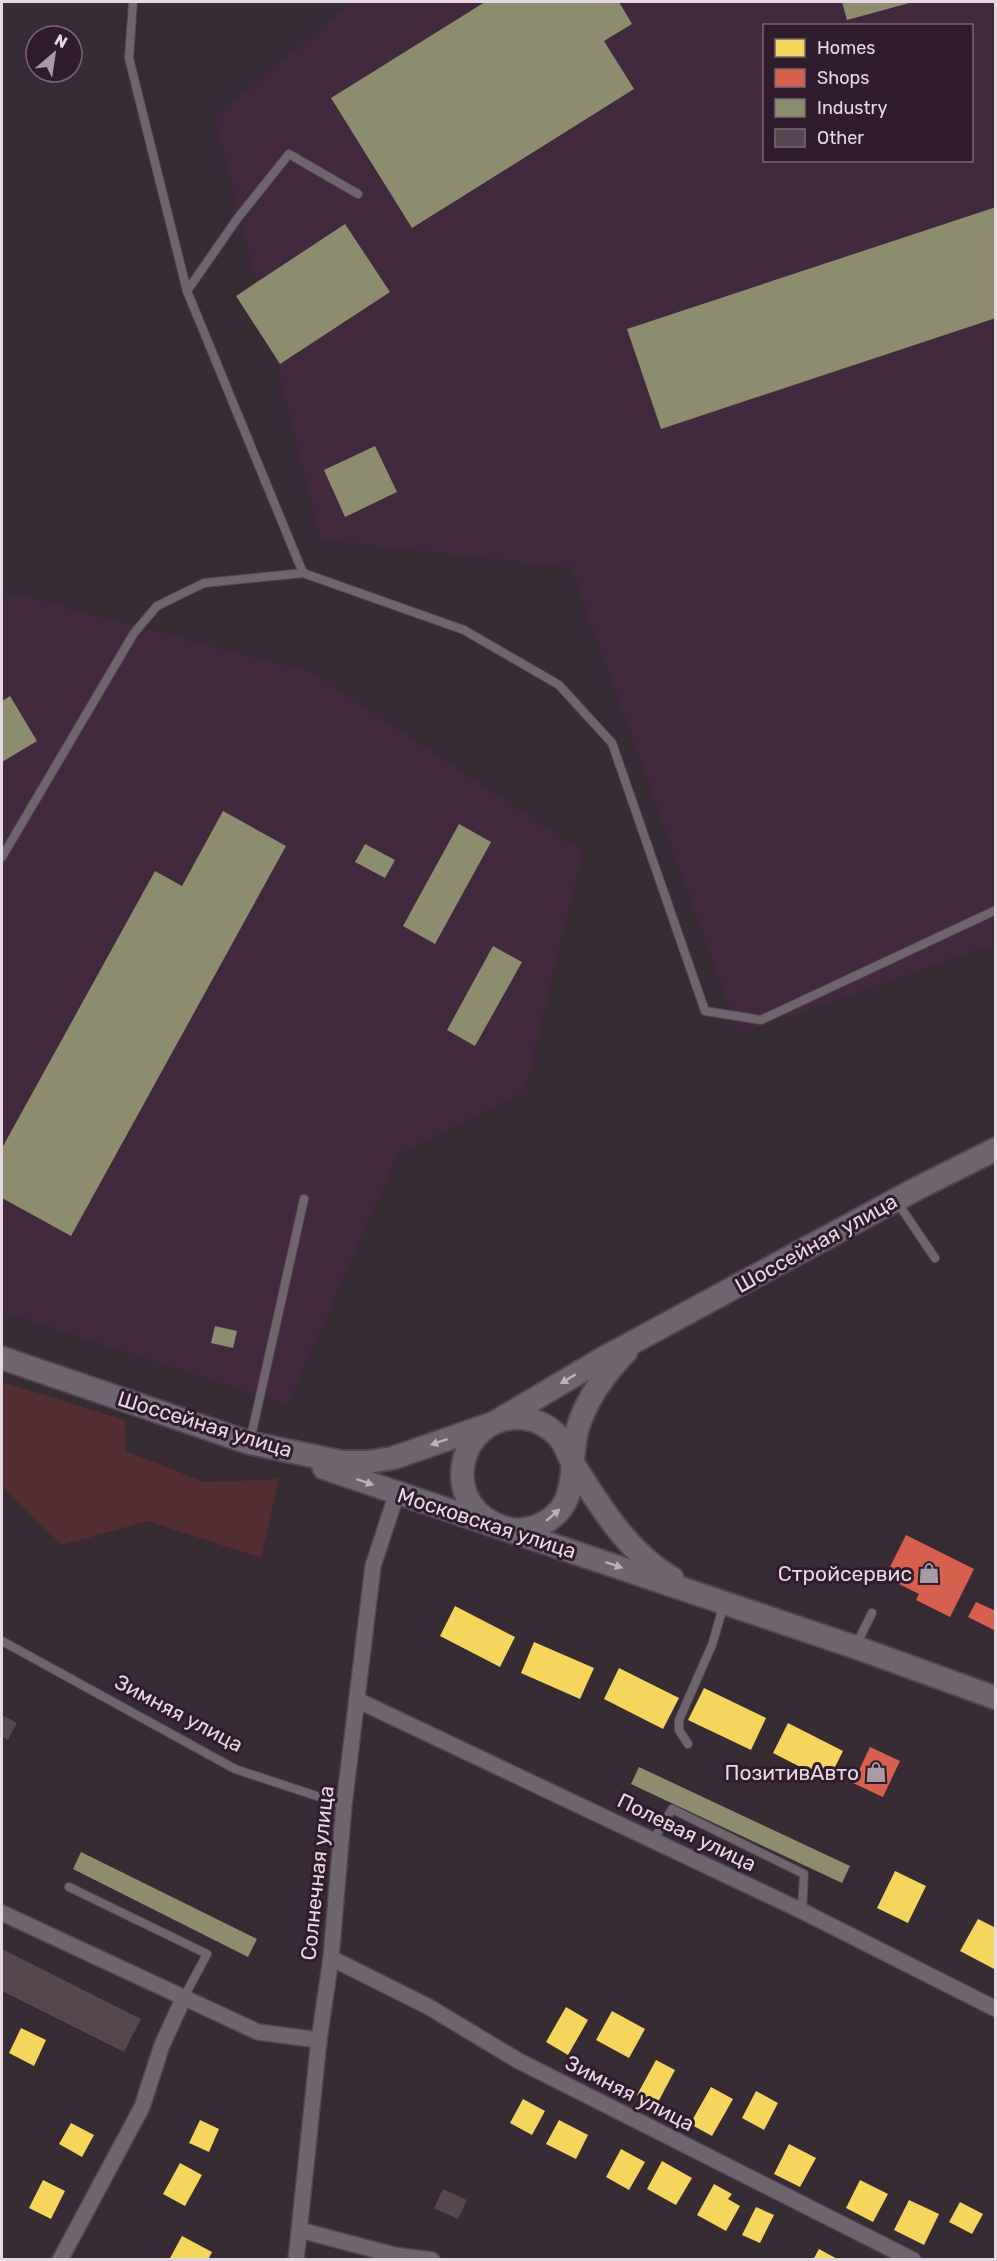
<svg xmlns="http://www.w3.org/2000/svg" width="997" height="2261" font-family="Rubik,sans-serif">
	<rect width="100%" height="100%" fill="#372b34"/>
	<g fill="#42293e" fill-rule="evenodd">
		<path d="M 352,2 L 995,2 L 995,944 L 739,1035 L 571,568 L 321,540 L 215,117 ZM 764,26 L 972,26 L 972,160 L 764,160 Z"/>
		<path d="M 20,595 L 311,672 L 583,851 L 525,1091 L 398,1154 L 288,1405 L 2,1312 L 2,599 Z"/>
	</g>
	<path fill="#542e32" d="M 2,1382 L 125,1420 L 126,1451 L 204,1482 L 279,1479 L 261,1558 L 148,1521 L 62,1545 L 2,1486 Z"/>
	<g fill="#f6d55c">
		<path d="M 455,1606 L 515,1637 L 500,1667 L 440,1636 Z"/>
		<path d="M 534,1642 L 594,1668 L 580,1699 L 521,1673 Z"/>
		<path d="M 619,1668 L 679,1698 L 663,1729 L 604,1699 Z"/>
		<path d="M 704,1688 L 766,1718 L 751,1750 L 688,1720 Z"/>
		<path d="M 788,1723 L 843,1751 L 828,1781 L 773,1753 Z"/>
		<path d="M 895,1871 L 926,1886 L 908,1923 L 877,1908 Z"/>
		<path d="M 978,1919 L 996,1928 L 996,1970 L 960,1951 Z"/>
		<path d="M 566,2007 L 588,2020 L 568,2055 L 546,2042 Z"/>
		<path d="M 612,2011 L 645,2029 L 629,2058 L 596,2040 Z"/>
		<path d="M 21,2028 L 46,2040 L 34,2066 L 9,2053 Z"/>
		<path d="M 656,2060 L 675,2070 L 656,2106 L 637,2095 Z"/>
		<path d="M 711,2087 L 733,2099 L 712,2136 L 690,2124 Z"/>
		<path d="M 756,2091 L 778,2103 L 764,2130 L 742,2118 Z"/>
		<path d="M 523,2099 L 545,2111 L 532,2135 L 510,2123 Z"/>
		<path d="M 200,2120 L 219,2129 L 209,2152 L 189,2143 Z"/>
		<path d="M 559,2120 L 588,2135 L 576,2159 L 546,2144 Z"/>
		<path d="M 71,2123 L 94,2135 L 82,2157 L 59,2144 Z"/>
		<path d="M 789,2144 L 816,2158 L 800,2187 L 774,2174 Z"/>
		<path d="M 621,2149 L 645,2162 L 629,2190 L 606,2177 Z"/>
		<path d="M 662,2161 L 692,2178 L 676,2205 L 647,2189 Z"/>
		<path d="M 180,2163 L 202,2175 L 185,2206 L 163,2194 Z"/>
		<path d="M 43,2180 L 65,2191 L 51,2219 L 29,2208 Z"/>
		<path d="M 860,2180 L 888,2194 L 873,2222 L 846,2208 Z"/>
		<path d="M 714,2184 L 732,2194 L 728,2199 L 740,2206 L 726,2231 L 697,2215 Z"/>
		<path d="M 909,2200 L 939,2214 L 924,2245 L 894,2230 Z"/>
		<path d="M 960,2202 L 983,2214 L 972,2234 L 949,2222 Z"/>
		<path d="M 756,2207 L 774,2215 L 760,2243 L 742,2235 Z"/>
		<path d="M 182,2236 L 212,2252 L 208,2260 L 169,2260 Z"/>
		<path d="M 819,2249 L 839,2260 L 813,2260 Z"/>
	</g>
	<g fill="#d6604d">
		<path d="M 906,1535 L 974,1569 L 950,1617 L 916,1600 L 919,1594 L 885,1577 Z"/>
		<path d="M 976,1602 L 996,1611 L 996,1631 L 968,1617 Z"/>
		<path d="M 870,1747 L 900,1761 L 883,1797 L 853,1783 Z"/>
	</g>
	<g fill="#8c8c6e">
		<path d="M 485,2 L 619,2 L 632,24 L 604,41 L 634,89 L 412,228 L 331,98 Z"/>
		<path d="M 842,2 L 913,2 L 847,20 Z"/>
		<path d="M 996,207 L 996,318 L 661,429 L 627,329 Z"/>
		<path d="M 345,224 L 390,292 L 280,364 L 236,296 Z"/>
		<path d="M 375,446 L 397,492 L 345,517 L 324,470 Z"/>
		<path d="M 10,696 L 37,741 L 2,762 L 2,701 Z"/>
		<path d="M 223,811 L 286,846 L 71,1236 L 2,1198 L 2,1148 L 155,871 L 182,886 Z"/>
		<path d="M 459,824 L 491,842 L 435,944 L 403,926 Z"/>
		<path d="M 365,844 L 395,860 L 385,878 L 355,862 Z"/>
		<path d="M 493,946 L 522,962 L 475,1046 L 447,1030 Z"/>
		<path d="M 215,1326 L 237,1331 L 233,1348 L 211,1343 Z"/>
		<path d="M 639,1767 L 850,1866 L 842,1883 L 631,1784 Z"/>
		<path d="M 81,1852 L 257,1939 L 248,1957 L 73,1869 Z"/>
	</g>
	<g fill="#56464e">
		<path d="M 2,1715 L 17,1723 L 8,1740 L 2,1737 Z"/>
		<path d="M 2,1949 L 141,2019 L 124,2052 L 2,1991 Z"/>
		<path d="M 443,2189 L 467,2200 L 458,2219 L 434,2208 Z"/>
	</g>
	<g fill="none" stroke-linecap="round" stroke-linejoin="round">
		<defs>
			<g id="lane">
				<path d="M 133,2 L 129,58 L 187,291 L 303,573 L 464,630 L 559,685 L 612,743 L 705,1011 L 761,1020 L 996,910"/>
				<path d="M 187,291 L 237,219 L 289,154 L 358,194"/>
				<path d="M 2,857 L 134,633 L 157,606 L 204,583 L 303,573"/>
				<path d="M 897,1202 L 935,1258"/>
				<path d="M 250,1441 L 304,1199"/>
				<path d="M 2,1641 L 235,1769 L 344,1805"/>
				<path d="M 856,1645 L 872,1613"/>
				<path d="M 688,1744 L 679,1730 L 679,1720 L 712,1645 L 724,1604"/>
				<path d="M 654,1839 L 672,1809 L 804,1874 L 802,1911"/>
				<path d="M 69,1887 L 207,1954 L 184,1997"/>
			</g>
			<g id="street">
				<path d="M 357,1700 L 802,1911 L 996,2009"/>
				<path d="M 2,1913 L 258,2032 L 319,2040"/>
				<path d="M 331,1958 L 429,2007 L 517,2060 L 913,2260"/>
				<path d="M 300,2230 L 394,2255 L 432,2260"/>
				<path d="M 60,2260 L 142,2107 L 162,2045 L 184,1997"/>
				<path d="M 296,2260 L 319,2040 L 331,1958 L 344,1805 L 373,1566 L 397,1493"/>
			</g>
			<g id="secondary">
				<path d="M 626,1352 C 605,1373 589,1395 579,1424 C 565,1462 586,1506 537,1526 C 522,1532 506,1530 493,1523 C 440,1497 460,1417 519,1418 C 532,1418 547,1425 556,1434 C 566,1443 567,1455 574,1465 C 600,1506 628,1553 672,1578"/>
				<path d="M 2,1358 L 250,1443 L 342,1462 L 368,1462 L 393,1458 L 494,1423 L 602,1359 L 918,1188 L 996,1149"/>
				<path d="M 324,1468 L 855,1647 L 996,1698"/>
			</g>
		</defs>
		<use href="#lane" stroke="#524750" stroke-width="10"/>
		<use href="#street" stroke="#524750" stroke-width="18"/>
		<use href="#secondary" stroke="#524750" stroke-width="26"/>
		<use href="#lane" stroke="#6f666d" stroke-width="8"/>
		<use href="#street" stroke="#6f666d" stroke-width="15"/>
		<use href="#secondary" stroke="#6f666d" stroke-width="22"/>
	</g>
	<defs><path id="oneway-solid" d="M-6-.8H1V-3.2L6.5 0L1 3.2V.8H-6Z" transform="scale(1.5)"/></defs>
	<g fill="#bcb0ba">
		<use href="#oneway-solid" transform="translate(568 1379) rotate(149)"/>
		<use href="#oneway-solid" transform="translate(439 1442) rotate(161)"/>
		<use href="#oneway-solid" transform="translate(365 1482) rotate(19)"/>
		<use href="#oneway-solid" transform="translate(553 1515) rotate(-41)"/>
		<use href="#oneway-solid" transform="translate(614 1565) rotate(19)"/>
	</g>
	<defs>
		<symbol id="shop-bare" viewBox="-9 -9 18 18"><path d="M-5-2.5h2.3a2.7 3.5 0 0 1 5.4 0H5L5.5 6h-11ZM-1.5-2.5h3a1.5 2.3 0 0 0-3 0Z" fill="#a99ba6" stroke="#311c2e" stroke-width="2.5" paint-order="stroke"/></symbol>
	</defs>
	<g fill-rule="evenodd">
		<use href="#shop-bare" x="914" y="1558" width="30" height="30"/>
		<use href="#shop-bare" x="861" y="1757" width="30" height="30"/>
	</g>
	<g text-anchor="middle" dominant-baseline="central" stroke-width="6" stroke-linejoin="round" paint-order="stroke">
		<g font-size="21" fill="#e6d8e3" stroke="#311c2e">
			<text transform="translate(816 1243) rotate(-29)">Шоссейная улица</text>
			<text transform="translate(205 1424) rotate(17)">Шоссейная улица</text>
			<text transform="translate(487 1523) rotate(18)">Московская улица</text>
			<text transform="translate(179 1713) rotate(28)">Зимняя улица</text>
			<text transform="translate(687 1832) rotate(26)">Полевая улица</text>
			<text transform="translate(317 1873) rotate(-84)">Солнечная улица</text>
			<text transform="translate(630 2093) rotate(27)">Зимняя улица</text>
		</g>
		<g font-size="21" fill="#e6d8e3" stroke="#311c2e" text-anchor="end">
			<text x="912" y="1573">Стройсервис</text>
			<text x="859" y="1772">ПозитивАвто</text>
		</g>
	</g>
	<rect width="997" height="2261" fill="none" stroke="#e6d8e3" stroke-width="6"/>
	<rect x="763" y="24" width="210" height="138" fill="#311c2e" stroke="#796776" stroke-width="1.5"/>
	<rect x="775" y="39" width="30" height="18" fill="#f6d55c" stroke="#796776" stroke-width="1.5"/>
	<text x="817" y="54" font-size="18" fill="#e6d8e3">Homes</text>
	<rect x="775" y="69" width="30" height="18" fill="#d6604d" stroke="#796776" stroke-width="1.5"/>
	<text x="817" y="84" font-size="18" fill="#e6d8e3">Shops</text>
	<rect x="775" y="99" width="30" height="18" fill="#8c8c6e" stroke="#796776" stroke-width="1.5"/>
	<text x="817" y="114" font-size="18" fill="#e6d8e3">Industry</text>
	<rect x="775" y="129" width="30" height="18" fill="#56464e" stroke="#796776" stroke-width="1.5"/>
	<text x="817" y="144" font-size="18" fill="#e6d8e3">Other</text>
	<g transform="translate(54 54) rotate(29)"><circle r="28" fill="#311c2e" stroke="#796776" stroke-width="1.5"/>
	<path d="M0-4.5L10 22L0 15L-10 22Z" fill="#a99ba6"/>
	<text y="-9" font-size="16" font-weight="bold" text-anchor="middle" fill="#e6d8e3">N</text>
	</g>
</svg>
